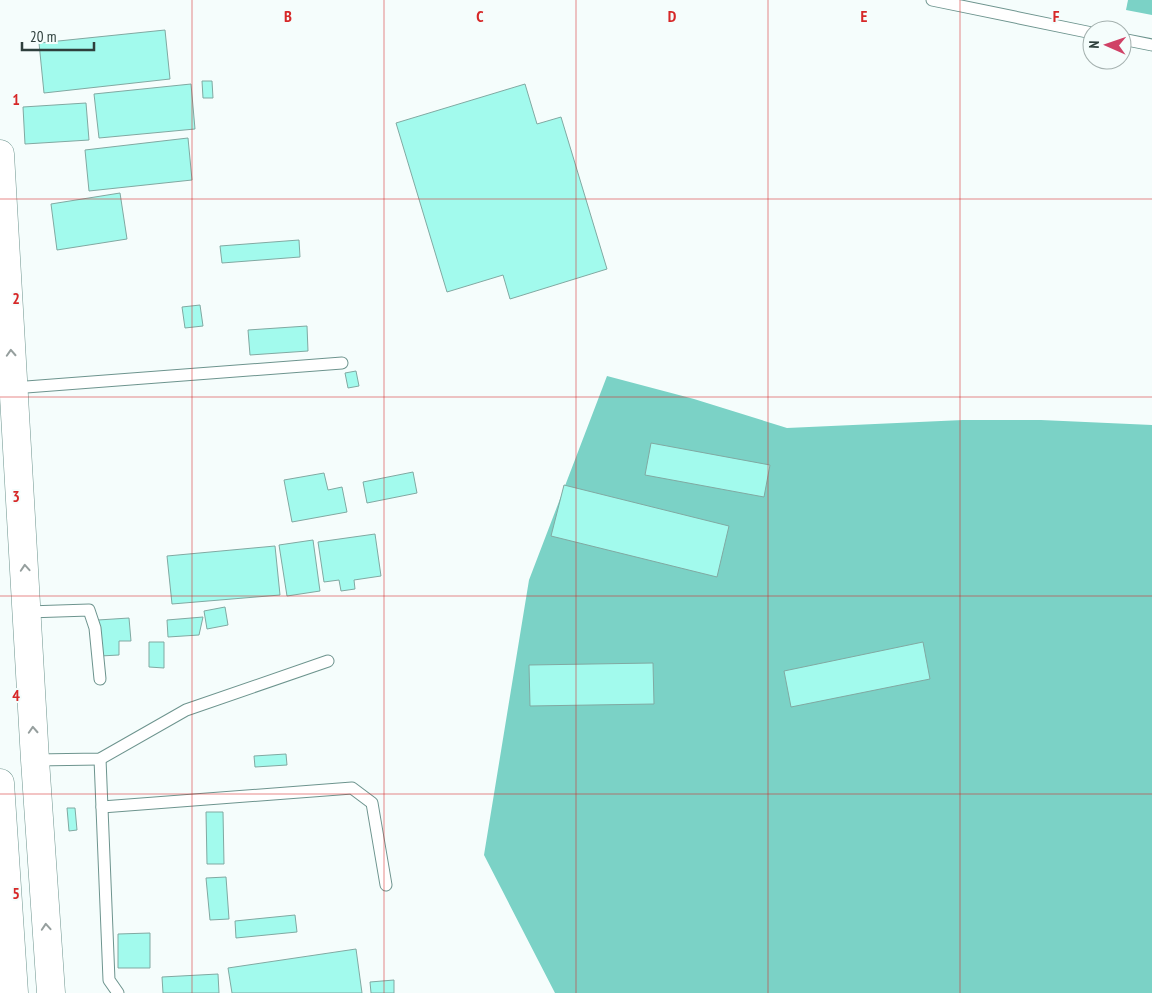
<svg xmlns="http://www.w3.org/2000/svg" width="1152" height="993" font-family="'PT Sans Narrow',sans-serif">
	<rect width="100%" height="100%" fill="#f5fdfc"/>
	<g fill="#7bd2c6">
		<path d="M 1128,0 L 1152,0 L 1152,15 L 1126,10 Z"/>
		<path d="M 607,376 L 694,399 L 787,428 L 963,420 L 1041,420 L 1152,425 L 1152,993 L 555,993 L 484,855 L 529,580 Z"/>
	</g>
	<g fill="#a2faed" stroke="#81a9a2">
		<path d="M 165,30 L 170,79 L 44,93 L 39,43 Z"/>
		<path d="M 202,81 L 212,81 L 213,98 L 203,98 Z"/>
		<path d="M 191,84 L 195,129 L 99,138 L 94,94 Z"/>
		<path d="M 525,84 L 537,124 L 561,117 L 607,269 L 510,299 L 503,275 L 447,292 L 396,123 Z"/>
		<path d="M 86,103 L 89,140 L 25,144 L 23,107 Z"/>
		<path d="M 188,138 L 192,180 L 89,191 L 85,150 Z"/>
		<path d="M 120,193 L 127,239 L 57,250 L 51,204 Z"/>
		<path d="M 299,240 L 300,257 L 222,263 L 220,246 Z"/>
		<path d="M 200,305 L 203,326 L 185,328 L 182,307 Z"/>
		<path d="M 307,326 L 308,351 L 250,355 L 248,330 Z"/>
		<path d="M 356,371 L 359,386 L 348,388 L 345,373 Z"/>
		<path d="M 651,443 L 770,465 L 764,497 L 645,475 Z"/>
		<path d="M 413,472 L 417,493 L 367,503 L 363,482 Z"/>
		<path d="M 324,473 L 328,490 L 342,487 L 347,512 L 292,522 L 284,480 Z"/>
		<path d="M 564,485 L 729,526 L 717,577 L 551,536 Z"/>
		<path d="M 375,534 L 381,576 L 354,580 L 355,589 L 341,591 L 339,580 L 324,582 L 318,542 Z"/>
		<path d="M 313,540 L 320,591 L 287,596 L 279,545 Z"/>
		<path d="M 275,546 L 280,595 L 172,604 L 167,556 Z"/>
		<path d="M 225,607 L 228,625 L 207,629 L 204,611 Z"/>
		<path d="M 203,617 L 199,635 L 168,637 L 167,620 Z"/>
		<path d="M 129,618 L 131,641 L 119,641 L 119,655 L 100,656 L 98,620 Z"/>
		<path d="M 149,642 L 164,642 L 164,668 L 149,667 Z"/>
		<path d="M 923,642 L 930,679 L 791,707 L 784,671 Z"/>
		<path d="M 653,663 L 654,704 L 530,706 L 529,665 Z"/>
		<path d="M 286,754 L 287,765 L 255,767 L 254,756 Z"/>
		<path d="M 67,808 L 75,808 L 77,830 L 69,831 Z"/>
		<path d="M 206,812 L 223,812 L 224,864 L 207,864 Z"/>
		<path d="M 226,877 L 229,919 L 210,920 L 206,878 Z"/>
		<path d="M 295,915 L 297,932 L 236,938 L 235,921 Z"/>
		<path d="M 150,933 L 150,968 L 118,968 L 118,934 Z"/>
		<path d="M 356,949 L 362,993 L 232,993 L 228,968 Z"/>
		<path d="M 218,974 L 219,993 L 163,993 L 162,977 Z"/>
		<path d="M 394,980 L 394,993 L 371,993 L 370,982 Z"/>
	</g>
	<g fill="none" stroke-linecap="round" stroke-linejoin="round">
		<defs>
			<g id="lane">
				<path d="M 932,0 L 1092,33"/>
				<path d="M 1122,39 L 1152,45"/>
				<path d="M 13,388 L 342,363"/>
				<path d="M 28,612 L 89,610 L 95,628 L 100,679"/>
				<path d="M 100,759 L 109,980 L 118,993"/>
				<path d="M 35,760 L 100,759 L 186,710 L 328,661"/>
				<path d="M 102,807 L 352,788 L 372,803 L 386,885"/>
			</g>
			<g id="secondary">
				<path d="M 0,154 L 35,760 L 51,993"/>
				<path d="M 0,783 L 14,993"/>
			</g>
		</defs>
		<use href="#lane" stroke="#6d948e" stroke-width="13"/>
		<use href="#secondary" stroke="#6d948e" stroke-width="29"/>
		<use href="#lane" stroke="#fff" stroke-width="11"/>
		<use href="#secondary" stroke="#fff" stroke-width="28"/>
	</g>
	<defs><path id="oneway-chevron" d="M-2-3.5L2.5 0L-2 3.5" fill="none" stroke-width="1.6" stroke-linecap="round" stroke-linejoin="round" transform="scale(1.25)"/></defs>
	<g stroke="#969f9e">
		<use href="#oneway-chevron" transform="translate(11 353) rotate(-93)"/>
		<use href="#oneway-chevron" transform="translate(25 568) rotate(-94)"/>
		<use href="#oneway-chevron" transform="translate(33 730) rotate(-93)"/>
		<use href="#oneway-chevron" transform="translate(46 927) rotate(-94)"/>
	</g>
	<path fill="none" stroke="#d62828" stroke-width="1" stroke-opacity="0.55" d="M 192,0 L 192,993M 384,0 L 384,993M 576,0 L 576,993M 768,0 L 768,993M 960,0 L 960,993M 0,199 L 1152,199M 0,397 L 1152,397M 0,596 L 1152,596M 0,794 L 1152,794"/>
	<g font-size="16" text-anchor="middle" font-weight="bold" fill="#d62828" stroke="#f5fdfc" stroke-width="4" stroke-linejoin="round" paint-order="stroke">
		<text x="288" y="22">B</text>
		<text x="480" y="22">C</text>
		<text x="672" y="22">D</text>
		<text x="864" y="22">E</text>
		<text x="1056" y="22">F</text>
		<text x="16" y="105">1</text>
		<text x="16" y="304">2</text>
		<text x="16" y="502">3</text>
		<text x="16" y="701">4</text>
		<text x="16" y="899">5</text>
	</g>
	<g transform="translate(1107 45) rotate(272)"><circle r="24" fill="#f5fdfc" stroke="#a5b1af"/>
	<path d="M0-4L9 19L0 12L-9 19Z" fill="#d04166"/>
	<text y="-8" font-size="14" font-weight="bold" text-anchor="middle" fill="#2e3f3c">N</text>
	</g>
	<path d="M22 42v8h72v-8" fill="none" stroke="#2e3f3c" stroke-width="2.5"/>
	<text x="30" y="42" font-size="15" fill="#2e3f3c" stroke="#f5fdfc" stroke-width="4" paint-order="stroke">20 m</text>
</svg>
